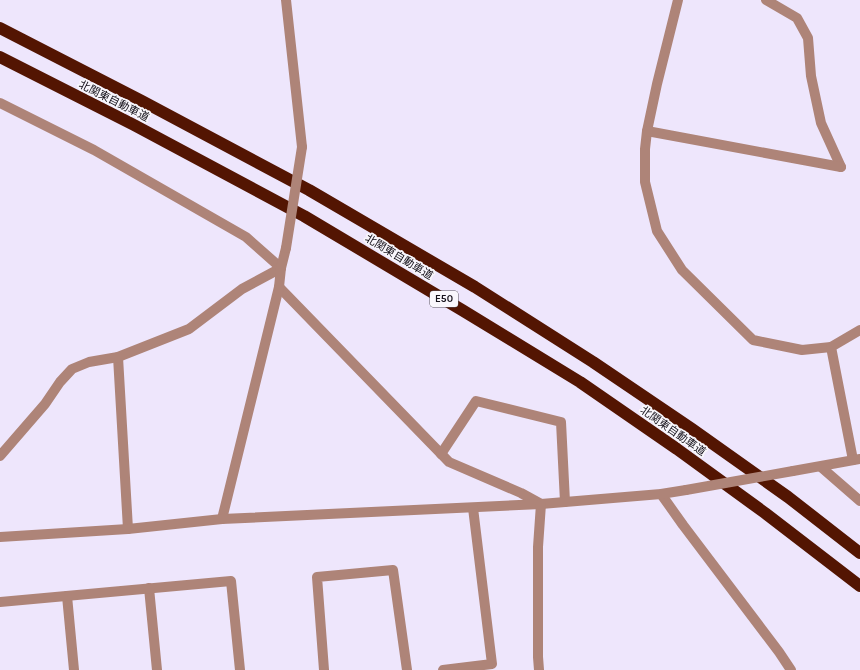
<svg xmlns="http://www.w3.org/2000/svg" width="860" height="670" font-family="Karla,'Noto Sans JP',sans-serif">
	<rect width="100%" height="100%" fill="#eee6fc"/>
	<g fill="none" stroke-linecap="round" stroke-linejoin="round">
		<g stroke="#ae8478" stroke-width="10">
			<path d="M 286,0 L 302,147"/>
			<path d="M 678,0 L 657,84 L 647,131 L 645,149 L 645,182 L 657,231 L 682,270 L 753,340 L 802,350 L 831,347"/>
			<path d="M 766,0 L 797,18 L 808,38 L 811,76 L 821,123 L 841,167"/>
			<path d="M 0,103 L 94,150 L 246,237 L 281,268"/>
			<path d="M 647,131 L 841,167"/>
			<path d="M 279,287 L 449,462 L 521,493 L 541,504"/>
			<path d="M 118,357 L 128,529"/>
			<path d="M 441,454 L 476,401 L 561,422 L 565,502"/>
			<path d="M 0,456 L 45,404 L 60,382 L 72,369 L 89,362 L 118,357 L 189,329 L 242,289 L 281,268"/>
			<path d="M 853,460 L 831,347 L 860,330"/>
			<path d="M 821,467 L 860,501"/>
			<path d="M 793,471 L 860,459"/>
			<path d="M 661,494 L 683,525 L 779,652 L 791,670"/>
			<path d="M 222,519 L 279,287 L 281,268 L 286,248"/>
			<path d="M 0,537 L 128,529 L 222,519 L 541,504 L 661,494 L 686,490"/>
			<path d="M 149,588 L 157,670"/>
			<path d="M 67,596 L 74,670"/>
			<path d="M 0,602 L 231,581 L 240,670"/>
			<path d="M 324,670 L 317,577 L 393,570 L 407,670"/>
			<path d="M 443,670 L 492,664 L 473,508"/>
			<path d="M 539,670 L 538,657 L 538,547 L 541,504"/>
		</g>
		<g stroke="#531502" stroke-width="12">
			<path d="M 0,28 L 142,101 L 309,190 L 475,287 L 593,362 L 692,429 L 788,497 L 860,553"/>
			<path d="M 0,57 L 134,125 L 304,216 L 462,310 L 580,382 L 677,449 L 765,513 L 860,586"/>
		</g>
		<g stroke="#ae8478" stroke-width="10">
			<path d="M 286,248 L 302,147"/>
			<path d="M 686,490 L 793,471"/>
		</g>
	</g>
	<g text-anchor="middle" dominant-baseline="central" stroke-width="3.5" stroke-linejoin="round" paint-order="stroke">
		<rect fill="#f9f7fc" stroke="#59555d" stroke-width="1" x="430" y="291" width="28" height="16" rx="3"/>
		<g font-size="10" font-weight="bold" fill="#141019">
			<text x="444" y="299">E50</text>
		</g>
		<g font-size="11" fill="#141019" stroke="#f9f7fc">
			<text transform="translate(114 101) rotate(27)">北関東自動車道</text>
			<text transform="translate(399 257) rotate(31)">北関東自動車道</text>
			<text transform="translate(673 431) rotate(35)">北関東自動車道</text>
		</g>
	</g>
</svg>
